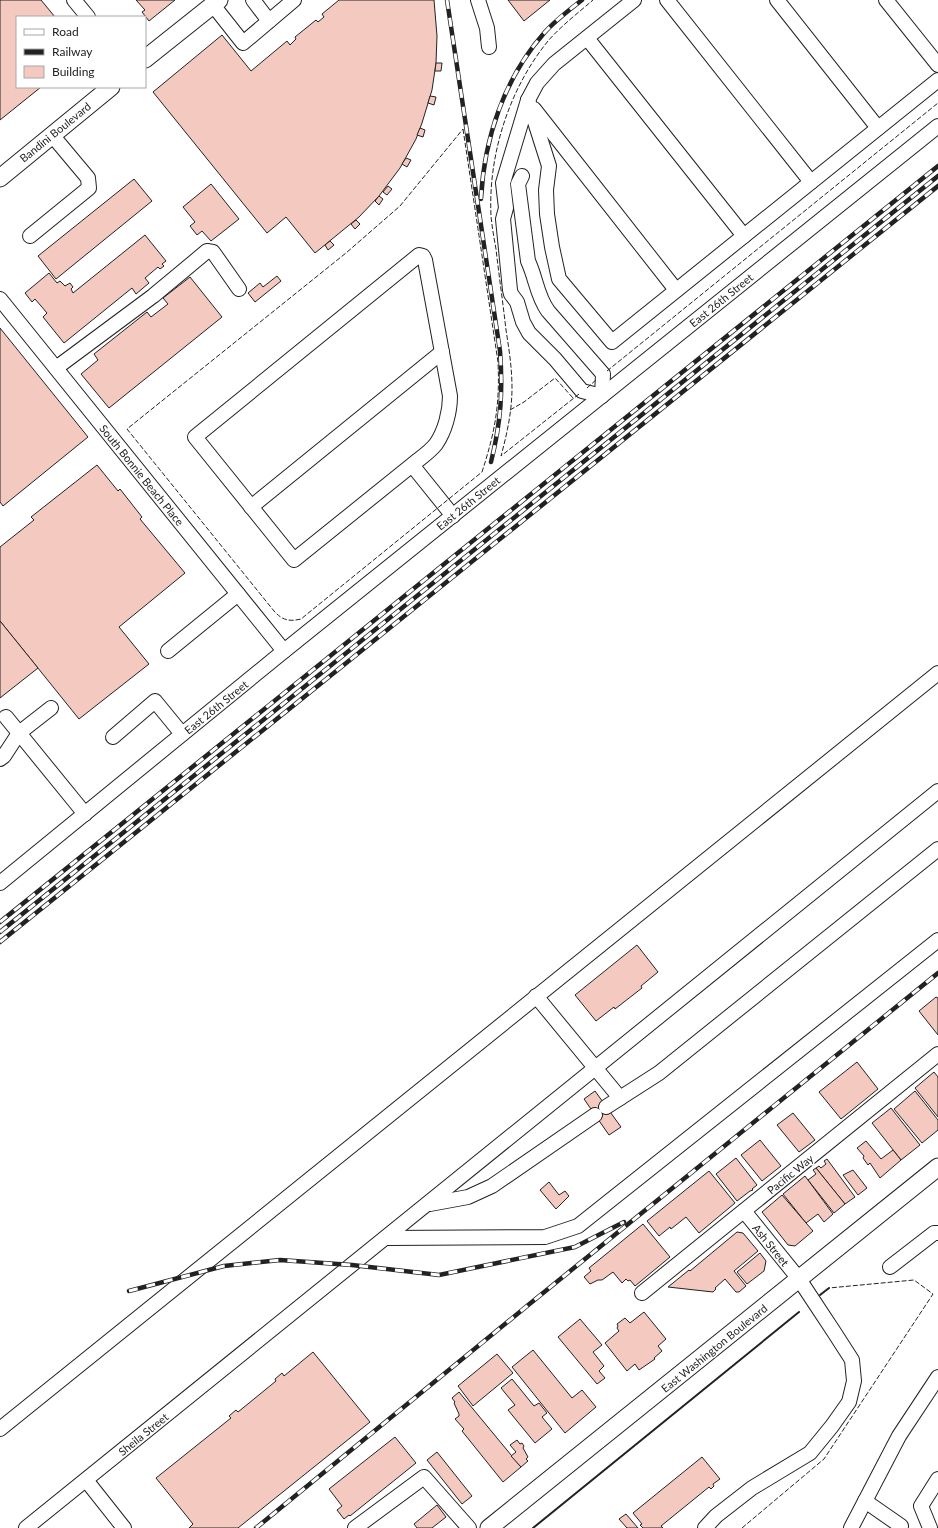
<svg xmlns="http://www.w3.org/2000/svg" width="938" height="1528" font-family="Lato,sans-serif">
	<rect width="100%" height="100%" fill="#fff"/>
	<g fill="#f3c9c0" stroke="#222">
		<path d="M 0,0 L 41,0 L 55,17 L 17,17 L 17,87 L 41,87 L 0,120 Z"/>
		<path d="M 136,0 L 175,0 L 149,21 L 142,12 L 145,10 Z"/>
		<path d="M 339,0 L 434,0 L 437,36 L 436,63 L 432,90 L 422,123 L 416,139 L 400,168 L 379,196 L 359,217 L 315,253 L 286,217 L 267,233 L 153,92 L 222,35 L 251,71 L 287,41 L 290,45 L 296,39 L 295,37 L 316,20 L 318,22 L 324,17 L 322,14 Z"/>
		<path d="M 508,0 L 550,0 L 524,21 Z"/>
		<path d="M 436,63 L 442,63 L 441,71 L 435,71 Z"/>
		<path d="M 430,96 L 436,97 L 434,105 L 428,103 Z"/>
		<path d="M 420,128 L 425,130 L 423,137 L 417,135 Z"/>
		<path d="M 406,158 L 411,160 L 407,167 L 402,164 Z"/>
		<path d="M 134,179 L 152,201 L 56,279 L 38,256 Z"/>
		<path d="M 211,184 L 239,219 L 211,241 L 202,231 L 197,235 L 190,226 L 195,222 L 183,207 Z"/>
		<path d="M 388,186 L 392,189 L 387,195 L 383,192 Z"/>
		<path d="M 379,196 L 383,199 L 379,205 L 375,201 Z"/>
		<path d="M 356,220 L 360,224 L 355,229 L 351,224 Z"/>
		<path d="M 145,235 L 166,261 L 162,264 L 164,266 L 160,269 L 158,267 L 145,278 L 149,283 L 136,294 L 132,288 L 64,343 L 43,317 L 47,313 L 35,299 L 32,302 L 25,293 L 49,273 L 57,283 L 60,281 L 65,286 L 70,283 L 73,287 L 71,289 L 73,293 Z"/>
		<path d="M 330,241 L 334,245 L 328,250 L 325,245 Z"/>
		<path d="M 277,276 L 281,281 L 255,302 L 248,293 L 260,283 L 263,287 Z"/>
		<path d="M 190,277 L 222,317 L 109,408 L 81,374 L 98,360 L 94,354 L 147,312 L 151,317 L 168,304 L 163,298 Z"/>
		<path d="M 0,328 L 88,437 L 3,506 L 0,502 Z"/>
		<path d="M 97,465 L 118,491 L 120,489 L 142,517 L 140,519 L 185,573 L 119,627 L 149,664 L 79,719 L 0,621 L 0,547 L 34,520 L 31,517 Z"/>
		<path d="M 0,621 L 38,668 L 0,698 Z"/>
		<path d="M 637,945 L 658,972 L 641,986 L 642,988 L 615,1009 L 614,1007 L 596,1021 L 575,995 Z"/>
		<path d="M 936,997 L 938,998 L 938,1035 L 919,1011 Z"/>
		<path d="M 857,1062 L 878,1089 L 841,1119 L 819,1092 Z"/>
		<path d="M 934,1072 L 938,1077 L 938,1117 L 915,1088 Z"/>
		<path d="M 595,1091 L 621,1127 L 609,1135 L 584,1099 Z"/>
		<path d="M 915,1091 L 938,1120 L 938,1130 L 922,1143 L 894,1109 Z"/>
		<path d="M 891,1108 L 920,1145 L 901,1160 L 872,1123 Z"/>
		<path d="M 793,1113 L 815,1140 L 799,1152 L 777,1125 Z"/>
		<path d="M 760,1140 L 781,1166 L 762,1181 L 741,1155 Z"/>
		<path d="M 866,1141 L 881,1159 L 893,1150 L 901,1160 L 880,1178 L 870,1163 L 868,1165 L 863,1158 L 864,1156 L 857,1148 Z"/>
		<path d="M 736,1158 L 757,1185 L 752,1189 L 753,1190 L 750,1191 L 737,1201 L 716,1174 Z"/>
		<path d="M 827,1159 L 855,1197 L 845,1204 L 816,1168 L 819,1166 L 821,1168 L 826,1164 L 824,1161 Z"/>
		<path d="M 816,1168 L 845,1204 L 834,1213 L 808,1180 L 816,1174 L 813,1170 Z"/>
		<path d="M 853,1170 L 867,1188 L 858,1195 L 843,1175 Z"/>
		<path d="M 709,1171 L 735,1203 L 699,1233 L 686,1217 L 671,1229 L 670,1227 L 659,1236 L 647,1221 Z"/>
		<path d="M 805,1176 L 833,1214 L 824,1222 L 818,1214 L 806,1223 L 783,1194 Z"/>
		<path d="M 549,1182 L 559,1195 L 565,1191 L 569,1196 L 556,1209 L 540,1190 Z"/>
		<path d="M 782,1195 L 813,1231 L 795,1246 L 788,1245 L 762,1212 Z"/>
		<path d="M 643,1224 L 670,1257 L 635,1286 L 630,1280 L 628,1281 L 626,1279 L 622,1283 L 613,1272 L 602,1280 L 598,1280 L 590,1284 L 584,1277 L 591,1271 L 589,1268 Z"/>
		<path d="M 737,1232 L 743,1233 L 758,1251 L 734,1271 L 746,1286 L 739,1292 L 736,1292 L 725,1279 L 715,1288 L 716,1289 L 713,1292 L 668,1287 L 689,1270 L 690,1271 Z"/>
		<path d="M 760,1253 L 766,1261 L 764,1271 L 747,1284 L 737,1272 Z"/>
		<path d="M 644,1312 L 666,1339 L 658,1346 L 662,1351 L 654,1358 L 655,1359 L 639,1370 L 635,1364 L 627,1371 L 605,1343 L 619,1331 L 617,1328 L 618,1326 L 617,1324 L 625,1318 L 630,1323 Z"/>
		<path d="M 580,1319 L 602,1345 L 593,1352 L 604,1366 L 599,1371 L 605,1378 L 597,1384 L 558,1337 Z"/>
		<path d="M 533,1350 L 572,1398 L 582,1390 L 596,1407 L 565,1433 L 512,1367 Z"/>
		<path d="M 313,1352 L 370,1422 L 238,1528 L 189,1528 L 193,1524 L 156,1478 L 231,1418 L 229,1416 L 236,1410 L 238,1412 L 276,1381 L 275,1379 L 282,1373 L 284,1376 Z"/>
		<path d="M 497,1354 L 513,1373 L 473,1406 L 458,1386 Z"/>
		<path d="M 512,1379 L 534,1406 L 539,1403 L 547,1413 L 542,1417 L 552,1429 L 535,1443 L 508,1410 L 515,1405 L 501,1388 Z"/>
		<path d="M 459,1392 L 521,1467 L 503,1482 L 462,1431 L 464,1429 L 455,1419 L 459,1416 L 459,1414 L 454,1403 L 455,1402 L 452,1398 Z"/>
		<path d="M 395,1437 L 416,1463 L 350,1516 L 349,1515 L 344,1519 L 337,1510 L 342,1506 L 329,1489 Z"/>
		<path d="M 517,1440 L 520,1444 L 522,1443 L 524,1446 L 523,1448 L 528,1457 L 526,1459 L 528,1461 L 521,1467 L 511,1456 L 516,1452 L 510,1445 Z"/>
		<path d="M 437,1452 L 472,1496 L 462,1504 L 427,1460 Z"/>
		<path d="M 702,1457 L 720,1479 L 713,1484 L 714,1486 L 711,1489 L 709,1487 L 661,1526 L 663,1528 L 643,1528 L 640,1525 L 642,1524 L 633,1513 Z"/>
		<path d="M 437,1505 L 446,1517 L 432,1528 L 417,1528 L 414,1524 Z"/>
		<path d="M 626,1514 L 638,1528 L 627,1528 L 619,1519 Z"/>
	</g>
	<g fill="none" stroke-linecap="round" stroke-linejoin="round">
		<defs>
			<g id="minor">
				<path d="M 74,0 L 88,17"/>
				<path d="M 253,0 L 269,21"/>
				<path d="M 478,0 L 487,28 L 489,47"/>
				<path d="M 667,0 L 811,182"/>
				<path d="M 777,0 L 878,128"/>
				<path d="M 886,0 L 938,65"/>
				<path d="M 213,5 L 243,43 L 294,0"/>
				<path d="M 587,38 L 744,236"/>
				<path d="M 528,100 L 549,166 L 546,190 L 547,214 L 552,247 L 559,279 L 612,342 L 938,80"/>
				<path d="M 534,109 L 676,290"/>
				<path d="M 522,176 L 518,184 L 528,261 C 536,278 537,296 548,311 L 603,374 L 602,396 L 582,391 L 555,359 L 529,333 L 523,322 L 517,302 L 511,294 L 510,290 L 503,219 L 506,208 L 503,183 L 528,100 L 537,83 L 554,64 L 634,0"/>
				<path d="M 30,236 L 89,188 L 88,178 L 52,135"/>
				<path d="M 0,299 L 284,651"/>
				<path d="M 56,368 L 153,296 L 207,251 L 213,252 L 239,289"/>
				<path d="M 412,465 C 419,459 430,452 436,444 C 445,431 450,412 450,396 L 425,260 L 423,256 L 419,255 L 195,437 L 294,560 L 412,465 L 453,516"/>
				<path d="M 251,507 L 442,352"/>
				<path d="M 168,651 L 238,594"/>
				<path d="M 6,717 L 85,814"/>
				<path d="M 113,737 L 155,701 L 182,734"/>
				<path d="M 0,759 L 4,756 L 19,733 L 51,708"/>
				<path d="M 0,883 L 284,651 L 938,126"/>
				<path d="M 536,996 L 620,1098"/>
				<path d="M 606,1107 L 659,1073 L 938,849"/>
				<path d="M 430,1204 L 468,1197 L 492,1186 L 595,1115"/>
				<path d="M 387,1238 L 545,1237 L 578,1226 L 938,940"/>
				<path d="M 890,1267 L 934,1233 L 938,1233"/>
				<path d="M 642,1293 L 938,1054"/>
				<path d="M 0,1429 L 938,673"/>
				<path d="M 86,1480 L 124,1528"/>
				<path d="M 865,1501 L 901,1526"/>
				<path d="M 26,1528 L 938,791"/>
				<path d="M 355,1528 L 424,1477 L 469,1528"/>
				<path d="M 705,1528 L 716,1516 L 752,1488 L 810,1453 L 832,1426 L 849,1402 L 854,1381 L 852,1360 L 834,1332 L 799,1279 L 744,1211"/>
				<path d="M 851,1528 L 899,1436 L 938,1377"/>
				<path d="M 930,1528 L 921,1506 L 938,1479"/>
			</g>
			<g id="major">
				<path d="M 145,59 L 219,0"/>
				<path d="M 0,178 L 111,87"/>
				<path d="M 489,1528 L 938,1167"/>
			</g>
		</defs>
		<use href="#minor" stroke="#222" stroke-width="16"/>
		<use href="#major" stroke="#222" stroke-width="19"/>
		<use href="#minor" stroke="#fff" stroke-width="14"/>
		<use href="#major" stroke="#fff" stroke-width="17"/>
		<defs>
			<g id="rail">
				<path d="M 447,0 L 500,351 C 503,391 501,422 491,462"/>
				<path d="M 481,199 C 484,139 504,78 545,32 C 556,20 569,10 582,0"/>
				<path d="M 0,922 L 938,166"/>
				<path d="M 0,932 L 938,176"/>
				<path d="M 0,942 L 938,186"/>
				<path d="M 129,1291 L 224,1266 L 280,1260 L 352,1265 L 439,1275 L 575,1247 L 624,1222"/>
				<path d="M 256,1528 L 527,1306 L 938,973"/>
			</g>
		</defs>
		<use href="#rail" stroke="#222" stroke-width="4.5"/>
		<use href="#rail" stroke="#fff" stroke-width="3" stroke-dasharray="9" stroke-linecap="butt"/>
		<g stroke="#222" stroke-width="1" stroke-dasharray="5 2" stroke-linecap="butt">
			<path d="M 463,129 L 498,362 C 500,405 495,432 482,472 L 301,619 C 289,622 282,620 274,611 L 127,429 L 346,253 L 400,206 Z"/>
			<path d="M 607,371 L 938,103"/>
			<path d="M 587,388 L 597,379"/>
			<path d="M 579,394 L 501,456 C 507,434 512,411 512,388 C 512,368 509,349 506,330 C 503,303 499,276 496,249 C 494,238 492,227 491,216 C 488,155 509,89 548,41 C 561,26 578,13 593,0"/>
			<path d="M 510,410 L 524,402 L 555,378 L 573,398"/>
			<path d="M 742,1528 L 824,1459 L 933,1294 L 914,1280 L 829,1288"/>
		</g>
		<g stroke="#222" stroke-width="2">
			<path d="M 820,1295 L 829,1288"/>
			<path d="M 533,1528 L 799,1312"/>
		</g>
	</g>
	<g text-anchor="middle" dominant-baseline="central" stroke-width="3" stroke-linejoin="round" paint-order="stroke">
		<g font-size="11" fill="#222" stroke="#fff">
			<text transform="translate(55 132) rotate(-39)">Bandini Boulevard</text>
			<text transform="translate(721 300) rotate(-39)">East 26th Street</text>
			<text transform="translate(142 475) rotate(51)">South Bonnie Beach Place</text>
			<text transform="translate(468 503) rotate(-39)">East 26th Street</text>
			<text transform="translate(216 707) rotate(-39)">East 26th Street</text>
			<text transform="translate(790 1174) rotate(-39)">Pacific Way</text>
			<text transform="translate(771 1245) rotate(51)">Ash Street</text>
			<text transform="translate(714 1348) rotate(-39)">East Washington Boulevard</text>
			<text transform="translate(143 1434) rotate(-39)">Sheila Street</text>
		</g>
	</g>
	<rect x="16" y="16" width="130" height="72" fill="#ffffff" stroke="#a7a7a7"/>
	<rect x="24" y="29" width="20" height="6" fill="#ffffff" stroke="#a7a7a7"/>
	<text x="52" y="36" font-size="12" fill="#222222">Road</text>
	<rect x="24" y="49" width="20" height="6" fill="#222222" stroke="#a7a7a7"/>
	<text x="52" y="56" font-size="12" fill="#222222">Railway</text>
	<rect x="24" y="66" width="20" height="12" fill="#f3c9c0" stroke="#a7a7a7"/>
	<text x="52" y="76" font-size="12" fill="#222222">Building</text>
</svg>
